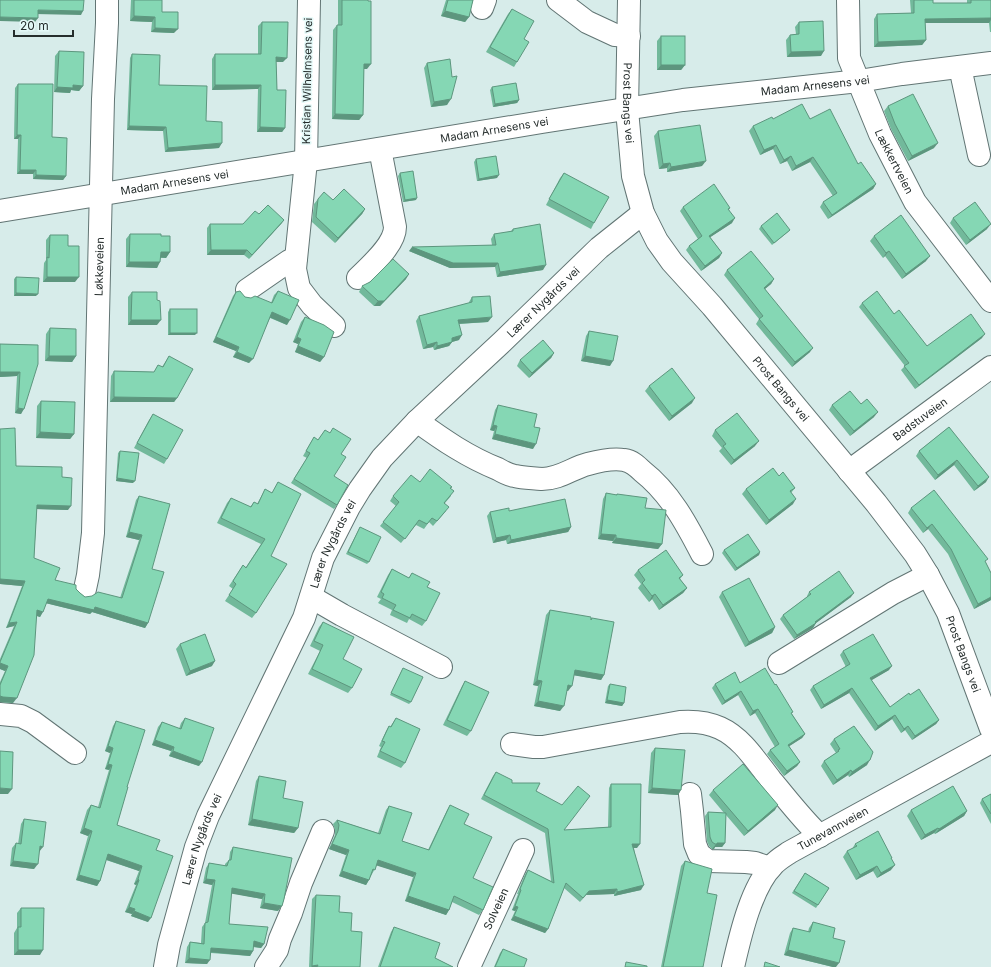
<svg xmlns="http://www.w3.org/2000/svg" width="991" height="967" font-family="Inter,sans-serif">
	<rect width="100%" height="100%" fill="#d7ecea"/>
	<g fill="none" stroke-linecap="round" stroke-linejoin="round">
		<defs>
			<g id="minor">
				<path d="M 309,0 L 306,161 L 295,269 L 299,288 L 312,305 L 334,326"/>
				<path d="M 558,0 L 587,22 L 615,35 L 629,36"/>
				<path id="s1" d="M 629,0 L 627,110 L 633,176 L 643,213 L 657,241 L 672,262 L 712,306 L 876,503 L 915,554 L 928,575 L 948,613 L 991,729"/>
				<path id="s2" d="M 848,0 L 849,58 L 880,134 L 915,202 L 991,301"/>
				<path d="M 482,8 L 485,0"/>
				<path d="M 960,67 L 979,155"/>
				<path id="s3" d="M 0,211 L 542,122 L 683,100 L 859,81 L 902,74 L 991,63"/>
				<path d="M 358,278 C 370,266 395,245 395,227 L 380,149"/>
				<path d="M 247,290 L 289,261 L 296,258"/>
				<path d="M 417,421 C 443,440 468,457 498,469 C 503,472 509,475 515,476 C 523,478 534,478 542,479 C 560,479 572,468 588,464 C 599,461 613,458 624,460 C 632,461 637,466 642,471 C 670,493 686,523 702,554"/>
				<path id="s4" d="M 849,471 L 991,367"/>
				<path id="s5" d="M 85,589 L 88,575 L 93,533 L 103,99 L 107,23 L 107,0"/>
				<path d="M 311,597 L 342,615 L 441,667"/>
				<path d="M 779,663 L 893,593 L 928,575"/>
				<path d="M 0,714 L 21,716 L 33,722 L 75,753"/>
				<path d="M 512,744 L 534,747 L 543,747 L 680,722 C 694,721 707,722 720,728 C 742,738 756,761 771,780 C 787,799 802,819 820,836"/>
				<path d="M 690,794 L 692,811 L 695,844 L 699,854 L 708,861 L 746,862 L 755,863 L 770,868"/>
				<path id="s6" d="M 165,967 L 169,945 L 196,847 L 208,816 L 304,618 L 323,558 L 349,507 L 360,489 L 382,458 L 417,421 L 502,342 L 599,248 L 643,213"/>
				<path d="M 266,967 L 277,950 L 280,939 L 291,913 L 301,883 L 323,831"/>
				<path id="s7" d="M 469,967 L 523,850"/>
				<path id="s8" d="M 733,967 C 740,937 751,887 773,865 C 777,860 784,856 790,852 L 991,742"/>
			</g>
		</defs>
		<use href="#minor" stroke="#627574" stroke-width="24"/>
		<use href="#minor" stroke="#fff" stroke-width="22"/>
	</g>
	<g fill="#72b99b">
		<path d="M 131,0 L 162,0 L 162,12 L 174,33 L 151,32 L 152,22 L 130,21 Z"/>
		<path d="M 338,0 L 368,0 L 367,69 L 364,69 L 363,115 L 359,120 L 332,119 L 333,30 L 337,25 L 338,25 Z"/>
		<path d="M 446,0 L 473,0 L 469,17 L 465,22 L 441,16 Z"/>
		<path d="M 910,0 L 933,0 L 933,3 L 967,3 L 967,0 L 991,0 L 991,32 L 990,32 L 989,23 L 925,23 L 926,40 L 922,45 L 874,47 L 874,19 L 877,14 L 911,13 Z"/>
		<path d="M 512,9 L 524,39 L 517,62 L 514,67 L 486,52 L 508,14 Z"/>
		<path d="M 262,22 L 283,62 L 276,62 L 277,90 L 285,128 L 282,132 L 257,132 L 258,89 L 212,90 L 212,59 L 215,54 L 258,54 L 258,26 Z"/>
		<path d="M 799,22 L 821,56 L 787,57 L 786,40 L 790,35 L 796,34 L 795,27 Z"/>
		<path d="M 661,36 L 685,65 L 681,70 L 657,70 L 657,41 Z"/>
		<path d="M 59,51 L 83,86 L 79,91 L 71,90 L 70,93 L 54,92 L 55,56 Z"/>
		<path d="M 132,54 L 159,85 L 206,121 L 219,148 L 165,152 L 163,131 L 127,130 L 130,58 Z"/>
		<path d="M 427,63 L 452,77 L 447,105 L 431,107 L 424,68 Z"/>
		<path d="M 18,84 L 52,137 L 66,176 L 63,180 L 33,179 L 33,174 L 17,174 L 18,139 L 14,139 L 15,88 Z"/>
		<path d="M 492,87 L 519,100 L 517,103 L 493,107 L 490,90 Z"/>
		<path d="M 888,106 L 934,148 L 908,161 L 891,129 L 884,111 Z"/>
		<path d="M 773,119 L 810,119 L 858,164 L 876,184 L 873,189 L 828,219 L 820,207 L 823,202 L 833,196 L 810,162 L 792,171 L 787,161 L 780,164 L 773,149 L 760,155 L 749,131 L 753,126 Z"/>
		<path d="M 658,131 L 702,166 L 667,172 L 667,168 L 659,169 L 654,136 Z"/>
		<path d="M 476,159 L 497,178 L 477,181 L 474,162 Z"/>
		<path d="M 400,173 L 416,200 L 403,202 L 398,176 Z"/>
		<path d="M 564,173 L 594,223 L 591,229 L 546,205 L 560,178 Z"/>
		<path d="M 318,199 L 333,200 L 365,209 L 362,214 L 335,243 L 312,222 L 314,204 Z"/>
		<path d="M 683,207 L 730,208 L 729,209 L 732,223 L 710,237 L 722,253 L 719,258 L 701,271 L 686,250 L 689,246 L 698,239 L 680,211 Z"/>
		<path d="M 259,214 L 284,220 L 281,224 L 249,259 L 244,255 L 207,255 L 207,228 L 210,224 L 243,224 Z"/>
		<path d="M 953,218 L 987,229 L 966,245 L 950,223 Z"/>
		<path d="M 761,226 L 790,230 L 788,232 L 772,245 L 759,229 Z"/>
		<path d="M 513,229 L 543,270 L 497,277 L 495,267 L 450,268 L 409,251 L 492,245 L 491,239 L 494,234 L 510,232 Z"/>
		<path d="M 130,234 L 161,236 L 170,252 L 166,258 L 160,258 L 157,268 L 126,267 L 126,239 Z"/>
		<path d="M 50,235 L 75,282 L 43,282 L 44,263 L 46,260 L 46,240 Z"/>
		<path d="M 874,236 L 926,261 L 902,279 L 885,256 L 883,258 L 870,241 Z"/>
		<path d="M 727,270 L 774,279 L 771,284 L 765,289 L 810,352 L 792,367 L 756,324 L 759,319 L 724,275 Z"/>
		<path d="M 16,277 L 36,296 L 14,296 L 14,279 Z"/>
		<path d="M 406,279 L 380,306 L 374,306 L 359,292 L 362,286 Z"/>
		<path d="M 278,291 L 287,325 L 270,318 L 249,363 L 233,357 L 236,351 L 213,342 L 233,296 L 236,292 L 245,297 L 271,303 L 274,295 Z"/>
		<path d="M 132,292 L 157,300 L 157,325 L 128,325 L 128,297 Z"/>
		<path d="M 472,297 L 488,322 L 459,324 L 459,340 L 452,342 L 449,346 L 434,350 L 433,347 L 423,349 L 416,321 L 419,316 L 469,303 L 469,302 Z"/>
		<path d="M 862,303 L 894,314 L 927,346 L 982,338 L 915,389 L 901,370 L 905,366 L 859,307 Z"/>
		<path d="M 170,309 L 195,335 L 168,335 L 168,312 Z"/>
		<path d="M 305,317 L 324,357 L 320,362 L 295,352 L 298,344 L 293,342 L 301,322 Z"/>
		<path d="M 50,328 L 76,356 L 72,362 L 45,361 L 46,334 Z"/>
		<path d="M 589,331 L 610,366 L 581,361 L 586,336 Z"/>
		<path d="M 0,344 L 38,345 L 21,414 L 15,413 L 17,376 L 0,377 Z"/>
		<path d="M 554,353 L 551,358 L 529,378 L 517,366 L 520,360 Z"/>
		<path d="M 169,356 L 177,398 L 174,402 L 110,402 L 111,376 L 114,371 L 154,372 L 158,365 L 162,367 Z"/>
		<path d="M 649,386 L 692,403 L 669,421 L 645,391 Z"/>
		<path d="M 41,401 L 74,434 L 70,439 L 36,438 L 37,406 Z"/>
		<path d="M 861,404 L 874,417 L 850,436 L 829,410 L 832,405 Z"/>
		<path d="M 498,405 L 533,449 L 492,439 L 494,431 L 490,430 L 495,410 Z"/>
		<path d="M 153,414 L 167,459 L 164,464 L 134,448 L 149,420 Z"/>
		<path d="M 949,427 L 986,482 L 974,491 L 954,465 L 935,480 L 916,456 L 919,451 Z"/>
		<path d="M 0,429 L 16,466 L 62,477 L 68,510 L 37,509 L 34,558 L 55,580 L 76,589 L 80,593 L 85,597 L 120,598 L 139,540 L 126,537 L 136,500 L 139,496 L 152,569 L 148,623 L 145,628 L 92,612 L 90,614 L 46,603 L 40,617 L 37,616 L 13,703 L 0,702 L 0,682 L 5,671 L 0,669 L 0,659 L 14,626 L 6,628 L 22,586 L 0,584 Z"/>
		<path d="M 325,430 L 341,454 L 334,476 L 337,505 L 334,509 L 291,483 L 307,458 L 303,456 L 311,442 L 314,437 L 318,440 Z"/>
		<path d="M 715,430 L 755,446 L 731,465 L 719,451 L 722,448 L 712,436 Z"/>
		<path d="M 120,451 L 133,483 L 116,481 L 118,453 Z"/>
		<path d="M 779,476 L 795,488 L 791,493 L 793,504 L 766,525 L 742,494 L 746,489 Z"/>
		<path d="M 278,482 L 271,556 L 256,613 L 252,618 L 225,601 L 233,589 L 229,586 L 243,565 L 246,567 L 261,544 L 217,523 L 227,503 L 231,498 L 250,507 L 254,502 L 257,504 L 262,495 L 265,489 L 272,493 Z"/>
		<path d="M 420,482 L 451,488 L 451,496 L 445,503 L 446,511 L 433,526 L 429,522 L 424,529 L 416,525 L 401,543 L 380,526 L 396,506 L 390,501 L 393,496 Z"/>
		<path d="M 606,493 L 616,495 L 617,494 L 645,508 L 662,544 L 658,549 L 612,543 L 613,541 L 598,539 L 603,499 Z"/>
		<path d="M 911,508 L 986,563 L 991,573 L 991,600 L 974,609 L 948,554 L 928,529 L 923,533 L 908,513 Z"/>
		<path d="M 509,511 L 571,527 L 568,532 L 507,544 L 506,540 L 493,543 L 487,516 L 490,512 Z"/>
		<path d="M 360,527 L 369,562 L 367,564 L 346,554 Z"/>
		<path d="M 724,550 L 760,552 L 759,555 L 735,571 L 722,553 Z"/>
		<path d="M 392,569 L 409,578 L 412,573 L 427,587 L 426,621 L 422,626 L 409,619 L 407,623 L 390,615 L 392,610 L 378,603 L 381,599 L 377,597 L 388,575 Z"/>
		<path d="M 638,570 L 683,575 L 680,579 L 687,588 L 683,593 L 659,610 L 652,599 L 649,602 L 638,588 L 641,584 L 634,575 Z"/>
		<path d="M 722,592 L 775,627 L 772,633 L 745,647 L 719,597 Z"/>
		<path d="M 809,592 L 851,597 L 816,623 L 813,628 L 794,639 L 780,619 L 783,615 L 807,597 L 807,596 Z"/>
		<path d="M 550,610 L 591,619 L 592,618 L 604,675 L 601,680 L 574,675 L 568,691 L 566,691 L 560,711 L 534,706 L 538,686 L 533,685 L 546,615 Z"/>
		<path d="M 323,622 L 352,688 L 348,693 L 308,674 L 320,651 L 310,646 L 319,627 Z"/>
		<path d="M 180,644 L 212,666 L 186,676 L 176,649 Z"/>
		<path d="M 843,651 L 889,670 L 871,680 L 890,707 L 939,720 L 936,724 L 912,740 L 905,730 L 901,733 L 892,719 L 875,731 L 849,693 L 821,709 L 810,690 L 813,686 L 846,667 L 840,655 Z"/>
		<path d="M 403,668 L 411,702 L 409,704 L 390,695 Z"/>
		<path d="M 465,681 L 471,731 L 467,736 L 443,725 L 462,686 Z"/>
		<path d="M 740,683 L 792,714 L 805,734 L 802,738 L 789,746 L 800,762 L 797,766 L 784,776 L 767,754 L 770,750 L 775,747 L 755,713 L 750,716 L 738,695 L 722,705 L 712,688 L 715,684 Z"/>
		<path d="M 610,684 L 624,703 L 622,706 L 605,703 L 608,686 Z"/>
		<path d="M 185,718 L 199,766 L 169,756 L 171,751 L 152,745 L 158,727 L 162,722 L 179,729 L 181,723 Z"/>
		<path d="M 396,718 L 405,763 L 401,768 L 377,757 L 381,747 L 379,746 L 386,731 L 389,726 L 390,727 Z"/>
		<path d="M 116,721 L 127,787 L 117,825 L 156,850 L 148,922 L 131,916 L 132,914 L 125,912 L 136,885 L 134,884 L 139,871 L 106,860 L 100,881 L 97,886 L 76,880 L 88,836 L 80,833 L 87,810 L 91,805 L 98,807 L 109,770 L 105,769 L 110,753 L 105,751 L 113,726 Z"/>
		<path d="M 834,739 L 867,765 L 849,777 L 848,775 L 833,785 L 821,766 L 824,761 L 836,753 L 830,744 Z"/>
		<path d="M 655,748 L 678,795 L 648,793 L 651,753 Z"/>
		<path d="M 496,772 L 512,783 L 536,791 L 564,830 L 608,827 L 609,788 L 611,784 L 637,848 L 634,848 L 641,890 L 614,896 L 614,894 L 586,895 L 580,902 L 564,888 L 548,929 L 545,933 L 511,920 L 515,911 L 512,910 L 518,894 L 517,894 L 525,874 L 528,870 L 551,881 L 545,833 L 481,799 L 493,776 Z"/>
		<path d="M 259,776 L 283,798 L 298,828 L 294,833 L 248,825 L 256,781 Z"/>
		<path d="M 713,790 L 775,810 L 744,836 L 726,815 L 725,843 L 722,847 L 715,847 L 714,849 L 712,849 L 709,846 L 707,841 L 705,816 L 708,812 L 724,813 L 709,795 Z"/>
		<path d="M 991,794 L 991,824 L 980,803 L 982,799 Z"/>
		<path d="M 450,805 L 464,824 L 473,878 L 483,910 L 479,915 L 452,902 L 449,910 L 446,915 L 405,901 L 413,877 L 377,865 L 366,885 L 339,876 L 346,855 L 329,849 L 335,835 L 335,830 L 333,824 L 337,820 L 378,833 L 386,810 L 389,806 L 402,841 L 428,850 L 447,810 Z"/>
		<path d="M 911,810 L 967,811 L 964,816 L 935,834 L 934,833 L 921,840 L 907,816 Z"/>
		<path d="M 24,819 L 39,852 L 34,869 L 10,866 L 12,848 L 16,843 L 18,844 L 21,824 Z"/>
		<path d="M 855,844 L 891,859 L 891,870 L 877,878 L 873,871 L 856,880 L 843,857 L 847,851 L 852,849 Z"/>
		<path d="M 233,847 L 278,911 L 260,908 L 262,899 L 231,893 L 229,924 L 264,944 L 261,948 L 253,947 L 253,951 L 250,956 L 211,953 L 207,964 L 185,963 L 187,947 L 190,942 L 201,943 L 202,927 L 205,923 L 212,885 L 203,883 L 206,868 L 209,863 L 225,866 L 225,864 L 229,860 L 230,852 Z"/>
		<path d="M 685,861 L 707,893 L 703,967 L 661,967 L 681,866 Z"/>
		<path d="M 805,873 L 829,888 L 816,908 L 792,893 Z"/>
		<path d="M 316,895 L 339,912 L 351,931 L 360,967 L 309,967 L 312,899 Z"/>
		<path d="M 21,908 L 40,955 L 14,955 L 14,933 L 17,928 L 17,913 Z"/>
		<path d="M 813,922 L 833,938 L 836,967 L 833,967 L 784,955 L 790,933 L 793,928 L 808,932 L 809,928 Z"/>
		<path d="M 394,927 L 435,958 L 453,967 L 378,967 L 391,932 Z"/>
		<path d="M 503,949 L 524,967 L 494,967 L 500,953 Z"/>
	</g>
	<g fill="#5d967e">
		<path d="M 38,10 L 83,11 L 81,15 L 35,14 Z"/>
		<path d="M 445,11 L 469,17 L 465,22 L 441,16 Z"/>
		<path d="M 134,16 L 155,17 L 152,22 L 130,21 Z"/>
		<path d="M 0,17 L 38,18 L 35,22 L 0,21 Z"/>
		<path d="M 991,18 L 991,20 L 989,23 L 922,23 L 925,19 Z"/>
		<path d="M 155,28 L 178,29 L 174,33 L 151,32 Z"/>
		<path d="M 926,40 L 922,45 L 874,47 L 878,42 Z"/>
		<path d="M 824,51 L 821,56 L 787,57 L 791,52 Z"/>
		<path d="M 276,57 L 287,58 L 283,62 L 273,62 Z"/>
		<path d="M 364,64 L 371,64 L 367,69 L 360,69 Z"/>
		<path d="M 661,65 L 685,65 L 681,70 L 657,70 Z"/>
		<path d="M 73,85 L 83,86 L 79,91 L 71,90 L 70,93 L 54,92 L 57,87 Z"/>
		<path d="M 215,85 L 261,85 L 258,89 L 212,90 Z"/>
		<path d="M 451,99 L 447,105 L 431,107 L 434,102 Z"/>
		<path d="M 519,100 L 517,103 L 493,107 L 495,104 Z"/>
		<path d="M 335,114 L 363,115 L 359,120 L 332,119 Z"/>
		<path d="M 129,126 L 166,127 L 163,131 L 127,130 Z"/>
		<path d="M 260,127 L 285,128 L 282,132 L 257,132 Z"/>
		<path d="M 17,135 L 21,135 L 18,139 L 14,139 Z"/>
		<path d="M 222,143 L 219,148 L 165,152 L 168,148 Z"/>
		<path d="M 938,143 L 934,148 L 908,161 L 912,156 Z"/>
		<path d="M 776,145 L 773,149 L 760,155 L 764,150 Z"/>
		<path d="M 791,156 L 787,161 L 780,164 L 784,160 Z"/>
		<path d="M 813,157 L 810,162 L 792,171 L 796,166 Z"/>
		<path d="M 706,161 L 702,166 L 667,172 L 671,167 Z"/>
		<path d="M 670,163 L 667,168 L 659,169 L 663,164 Z"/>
		<path d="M 20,170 L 36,170 L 33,174 L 17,174 Z"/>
		<path d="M 36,175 L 66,176 L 63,180 L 33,179 Z"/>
		<path d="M 499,175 L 497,178 L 477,181 L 479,179 Z"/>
		<path d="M 876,184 L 873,189 L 828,219 L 832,215 Z"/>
		<path d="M 417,198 L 416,200 L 403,202 L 405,200 Z"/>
		<path d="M 365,209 L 362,214 L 335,243 L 338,238 Z"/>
		<path d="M 735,218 L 732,223 L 706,240 L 709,236 Z"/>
		<path d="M 284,220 L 281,224 L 249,259 L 252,255 Z"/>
		<path d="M 991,224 L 987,229 L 966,245 L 970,240 Z"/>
		<path d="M 412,247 L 498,263 L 495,267 L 450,268 L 409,251 Z"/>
		<path d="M 211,250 L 247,250 L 244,255 L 207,255 Z"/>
		<path d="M 889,251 L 885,256 L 883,258 L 886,253 Z"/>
		<path d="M 161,252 L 170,252 L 166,258 L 157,257 Z"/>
		<path d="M 722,253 L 719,258 L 701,271 L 705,266 Z"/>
		<path d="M 930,256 L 926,261 L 902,279 L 906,274 Z"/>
		<path d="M 129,262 L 160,262 L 157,268 L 126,267 Z"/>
		<path d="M 546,265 L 543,270 L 497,277 L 500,272 Z"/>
		<path d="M 409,274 L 406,279 L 380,306 L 374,306 L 378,301 Z"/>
		<path d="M 47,277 L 79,277 L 75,282 L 43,282 Z"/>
		<path d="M 774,279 L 771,284 L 761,292 L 764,288 Z"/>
		<path d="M 16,293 L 38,294 L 36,296 L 14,296 Z"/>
		<path d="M 272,312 L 290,320 L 287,325 L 269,317 Z"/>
		<path d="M 492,317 L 488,322 L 455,324 L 458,320 Z"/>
		<path d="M 131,320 L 161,320 L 157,325 L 128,325 Z"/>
		<path d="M 170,333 L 197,333 L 195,335 L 168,335 Z"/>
		<path d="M 985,334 L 982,338 L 915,389 L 919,385 Z"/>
		<path d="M 462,335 L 459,340 L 448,343 L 452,338 Z"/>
		<path d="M 216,337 L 239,347 L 236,351 L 213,342 Z"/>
		<path d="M 297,337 L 301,339 L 298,344 L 293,342 Z"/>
		<path d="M 437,342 L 433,347 L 423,349 L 427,345 Z"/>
		<path d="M 452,342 L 449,346 L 434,350 L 437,346 Z"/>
		<path d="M 298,346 L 324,357 L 320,362 L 295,352 Z"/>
		<path d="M 813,348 L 810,352 L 792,367 L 795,362 Z"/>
		<path d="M 237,352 L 253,359 L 249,363 L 233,357 Z"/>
		<path d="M 554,353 L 551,358 L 529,378 L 532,373 Z"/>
		<path d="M 49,356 L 76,356 L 72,362 L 45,361 Z"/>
		<path d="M 585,356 L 613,361 L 610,366 L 581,361 Z"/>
		<path d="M 0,372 L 20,372 L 17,376 L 0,377 Z"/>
		<path d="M 114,397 L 177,398 L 174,402 L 110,402 Z"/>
		<path d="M 695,398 L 692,403 L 669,421 L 672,416 Z"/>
		<path d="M 18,408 L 24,409 L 21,414 L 15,413 Z"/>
		<path d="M 878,412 L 874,417 L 850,436 L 854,431 Z"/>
		<path d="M 493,425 L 497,426 L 494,431 L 490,430 Z"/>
		<path d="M 40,432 L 74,434 L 70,439 L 36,438 Z"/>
		<path d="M 495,434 L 536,444 L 533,449 L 492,439 Z"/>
		<path d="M 759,441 L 755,446 L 731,465 L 734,460 Z"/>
		<path d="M 957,460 L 954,465 L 935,480 L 938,475 Z"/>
		<path d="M 989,477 L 986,482 L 974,491 L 978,486 Z"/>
		<path d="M 117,478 L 135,481 L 133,483 L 116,481 Z"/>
		<path d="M 796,499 L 793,504 L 766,525 L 769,520 Z"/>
		<path d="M 37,505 L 71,506 L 68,510 L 34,509 Z"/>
		<path d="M 932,524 L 928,529 L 923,533 L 927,528 Z"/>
		<path d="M 571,527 L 568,532 L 507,544 L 511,540 Z"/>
		<path d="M 129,532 L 142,535 L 139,540 L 126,537 Z"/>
		<path d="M 601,534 L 616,535 L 613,541 L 598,539 Z"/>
		<path d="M 510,535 L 506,540 L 493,543 L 496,538 Z"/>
		<path d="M 616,538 L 662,544 L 658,549 L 612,543 Z"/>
		<path d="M 760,552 L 759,555 L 735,571 L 737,568 Z"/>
		<path d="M 0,579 L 25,581 L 22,586 L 0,584 Z"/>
		<path d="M 687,588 L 683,593 L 659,610 L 663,605 Z"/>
		<path d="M 854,593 L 851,597 L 816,623 L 813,628 L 794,639 L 797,635 Z"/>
		<path d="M 655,594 L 652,599 L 649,602 L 652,596 Z"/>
		<path d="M 991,597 L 991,600 L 974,609 L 978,604 Z"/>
		<path d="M 48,599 L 95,607 L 148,623 L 145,628 L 92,612 L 90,614 L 45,603 Z"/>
		<path d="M 37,610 L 43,612 L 40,617 L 34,615 Z"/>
		<path d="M 17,622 L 14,626 L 6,628 L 9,623 Z"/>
		<path d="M 775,627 L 772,633 L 745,647 L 749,642 Z"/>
		<path d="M 215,661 L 212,666 L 186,676 L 190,671 Z"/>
		<path d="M 0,663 L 8,666 L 5,671 L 0,669 Z"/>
		<path d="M 892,666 L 889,670 L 867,683 L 870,678 Z"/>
		<path d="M 575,670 L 604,675 L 601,680 L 572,675 Z"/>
		<path d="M 537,680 L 542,681 L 538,686 L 533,685 Z"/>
		<path d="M 568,685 L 572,686 L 568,691 L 564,690 Z"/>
		<path d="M 852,688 L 849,693 L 821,709 L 824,705 Z"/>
		<path d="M 741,691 L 738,695 L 722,705 L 725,701 Z"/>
		<path d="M 0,696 L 17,698 L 13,703 L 0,702 Z"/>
		<path d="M 607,700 L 624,703 L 622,706 L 605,703 Z"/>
		<path d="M 538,701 L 564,706 L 560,711 L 534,706 Z"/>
		<path d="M 758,709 L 755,713 L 750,716 L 753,711 Z"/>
		<path d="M 895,715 L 892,719 L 875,731 L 878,726 Z"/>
		<path d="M 939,720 L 936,724 L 912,740 L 915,736 Z"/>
		<path d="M 908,726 L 905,730 L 901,733 L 904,729 Z"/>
		<path d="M 805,734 L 802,738 L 785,749 L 788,745 Z"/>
		<path d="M 155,740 L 174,747 L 171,751 L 152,745 Z"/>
		<path d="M 108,746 L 113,748 L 110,753 L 105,751 Z"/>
		<path d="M 173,751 L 202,762 L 199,766 L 169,756 Z"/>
		<path d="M 870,760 L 867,765 L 849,777 L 852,772 Z"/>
		<path d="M 800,762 L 797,766 L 784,776 L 787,771 Z"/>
		<path d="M 108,764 L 112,765 L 109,770 L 105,769 Z"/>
		<path d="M 851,770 L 848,775 L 833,785 L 837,780 Z"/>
		<path d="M 0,788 L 12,789 L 8,794 L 0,794 Z"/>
		<path d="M 652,788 L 681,790 L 678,795 L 648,793 Z"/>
		<path d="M 778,805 L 775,810 L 744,836 L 748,831 Z"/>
		<path d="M 967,811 L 964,816 L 935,834 L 939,829 Z"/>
		<path d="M 252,819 L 298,828 L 294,833 L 248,825 Z"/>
		<path d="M 84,828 L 92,831 L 88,836 L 80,833 Z"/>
		<path d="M 938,828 L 934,833 L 921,840 L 925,835 Z"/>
		<path d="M 717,843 L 725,843 L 722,847 L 715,847 L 714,849 L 712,849 Z"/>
		<path d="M 332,844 L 349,850 L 346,855 L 329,849 Z"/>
		<path d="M 632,844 L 640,844 L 637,848 L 630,848 Z"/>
		<path d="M 40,846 L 43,847 L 39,852 Z"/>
		<path d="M 108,854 L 142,866 L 139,871 L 104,859 Z"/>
		<path d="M 378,860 L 416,873 L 413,877 L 375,865 Z"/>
		<path d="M 13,861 L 38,864 L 34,869 L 10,866 Z"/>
		<path d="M 895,865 L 891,870 L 877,878 L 881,873 Z"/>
		<path d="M 877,866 L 873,871 L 856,880 L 860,875 Z"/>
		<path d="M 342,871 L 369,880 L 366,885 L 339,876 Z"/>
		<path d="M 79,875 L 100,881 L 97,886 L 76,880 Z"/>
		<path d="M 138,879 L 139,880 L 136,885 L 134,884 Z"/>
		<path d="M 206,879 L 215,880 L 212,885 L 203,883 Z"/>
		<path d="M 644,885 L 641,890 L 614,896 L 617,892 Z"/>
		<path d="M 232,888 L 265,894 L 262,899 L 228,893 Z"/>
		<path d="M 617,889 L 614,894 L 586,895 L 580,902 L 589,891 Z"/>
		<path d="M 408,896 L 449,910 L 446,915 L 405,901 Z"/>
		<path d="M 264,903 L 282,906 L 278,911 L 260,908 Z"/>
		<path d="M 515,906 L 518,907 L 515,911 L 512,910 Z"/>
		<path d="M 129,907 L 135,909 L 132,914 L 125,912 Z"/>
		<path d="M 134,911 L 151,918 L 148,922 L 131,916 Z"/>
		<path d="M 514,916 L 548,929 L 545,933 L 511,920 Z"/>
		<path d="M 254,941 L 264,944 L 261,948 L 250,946 Z"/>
		<path d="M 211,948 L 253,951 L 250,956 L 208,952 Z"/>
		<path d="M 18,950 L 43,950 L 40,955 L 14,955 Z"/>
		<path d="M 788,950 L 839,963 L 836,967 L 833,967 L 784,955 Z"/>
		<path d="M 189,958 L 210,960 L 207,964 L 185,963 Z"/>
		<path d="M 318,965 L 317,967 L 311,967 L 312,966 Z"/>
	</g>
	<g fill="#85d7b4" stroke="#5d967e">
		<path d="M 0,0 L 84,0 L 83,11 L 38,10 L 38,18 L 0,17 Z"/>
		<path d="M 134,0 L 162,0 L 162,12 L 178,12 L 178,29 L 155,28 L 155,17 L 134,16 Z"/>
		<path d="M 342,0 L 368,0 L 368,1 L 371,1 L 371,64 L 364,64 L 363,115 L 335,114 L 337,25 L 342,25 Z"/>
		<path d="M 448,0 L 473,0 L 469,17 L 445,11 Z"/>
		<path d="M 914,0 L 933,0 L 933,3 L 971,3 L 971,0 L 991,0 L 991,18 L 925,19 L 926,40 L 878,42 L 877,14 L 914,13 Z"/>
		<path d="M 512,9 L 534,21 L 524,39 L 529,42 L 517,62 L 490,47 Z"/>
		<path d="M 823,21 L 824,51 L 791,52 L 790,35 L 799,34 L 799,22 Z"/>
		<path d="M 262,22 L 288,22 L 287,58 L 276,57 L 277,90 L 286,90 L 285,128 L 260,127 L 261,85 L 215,85 L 215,54 L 261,54 Z"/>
		<rect x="661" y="36" width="24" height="29"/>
		<path d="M 59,51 L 84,52 L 83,86 L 73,85 L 73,88 L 57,87 Z"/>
		<path d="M 132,54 L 160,55 L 159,85 L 207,86 L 206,121 L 222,122 L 222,143 L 168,148 L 166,127 L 129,126 Z"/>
		<path d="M 450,59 L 452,77 L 457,76 L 451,99 L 434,102 L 427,63 Z"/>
		<path d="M 516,83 L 519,100 L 495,104 L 492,87 Z"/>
		<path d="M 18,84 L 53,84 L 52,137 L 67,138 L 66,176 L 36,175 L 36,170 L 20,170 L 21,135 L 17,135 Z"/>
		<path d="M 913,94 L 938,143 L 912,156 L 895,124 L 888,106 Z"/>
		<path d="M 802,104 L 810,119 L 830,109 L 858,164 L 861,162 L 876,184 L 832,215 L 823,202 L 837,193 L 813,157 L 796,166 L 791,156 L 784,160 L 776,145 L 764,150 L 753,126 L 772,117 L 773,119 Z"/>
		<path d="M 700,125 L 706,161 L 671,167 L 670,163 L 663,164 L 658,131 Z"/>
		<path d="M 496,156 L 499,175 L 479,179 L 476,159 Z"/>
		<path d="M 413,171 L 417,198 L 405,200 L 400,173 Z"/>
		<path d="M 564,173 L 609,197 L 594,223 L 549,199 Z"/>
		<path d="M 714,184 L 730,208 L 728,209 L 735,218 L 709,236 L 722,253 L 705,266 L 689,246 L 702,236 L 683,207 Z"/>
		<path d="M 344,189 L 365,209 L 338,238 L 316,217 L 318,199 L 324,192 L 333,200 Z"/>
		<path d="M 975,202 L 991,224 L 970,240 L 953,218 Z"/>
		<path d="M 268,205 L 284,220 L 252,255 L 247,250 L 211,250 L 210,224 L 243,224 L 255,211 L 259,214 Z"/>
		<path d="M 777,213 L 790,230 L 774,243 L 761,226 Z"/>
		<path d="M 901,215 L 930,256 L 906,274 L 889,251 L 886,253 L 874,236 Z"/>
		<path d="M 540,224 L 546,265 L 500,272 L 498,263 L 453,263 L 412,247 L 496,245 L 494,234 L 513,231 L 513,229 Z"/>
		<path d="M 130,234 L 161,234 L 161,236 L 170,236 L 170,252 L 161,252 L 160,262 L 129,262 Z"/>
		<path d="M 50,235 L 68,235 L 68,246 L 79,246 L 79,277 L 47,277 L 47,257 L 49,258 Z"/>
		<path d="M 751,251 L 774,279 L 764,288 L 813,348 L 795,362 L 759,319 L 763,316 L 727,270 Z"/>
		<path d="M 393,259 L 409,274 L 384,301 L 378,301 L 362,286 L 370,282 Z"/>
		<path d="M 16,277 L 39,278 L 38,294 L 16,293 Z"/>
		<path d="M 240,291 L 245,297 L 251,298 L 255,296 L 272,303 L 278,291 L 299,300 L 290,320 L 272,312 L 253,359 L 237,352 L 239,347 L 216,337 L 236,292 Z"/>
		<path d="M 877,291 L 894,314 L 899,310 L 927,346 L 971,314 L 985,334 L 919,385 L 904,366 L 909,363 L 862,303 Z"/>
		<path d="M 132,292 L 157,292 L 157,300 L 160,301 L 161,320 L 131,320 Z"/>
		<path d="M 490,296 L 492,317 L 458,320 L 462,335 L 452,338 L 452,342 L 437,346 L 437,342 L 427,345 L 419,316 L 472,302 L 472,297 Z"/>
		<rect x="170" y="309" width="27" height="24"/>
		<path d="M 305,317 L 324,325 L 334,332 L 324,357 L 298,346 L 301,339 L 297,337 Z"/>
		<path d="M 50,328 L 76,329 L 76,356 L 49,356 Z"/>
		<path d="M 589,331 L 618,336 L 613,361 L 585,356 Z"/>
		<path d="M 543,340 L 554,353 L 532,373 L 520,360 Z"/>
		<path d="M 0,344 L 38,345 L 38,364 L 24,409 L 18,408 L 20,372 L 0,372 Z"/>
		<path d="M 169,356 L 193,369 L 177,398 L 114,397 L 114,371 L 154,372 L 158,365 L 163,367 Z"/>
		<path d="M 672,368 L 695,398 L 672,416 L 649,386 Z"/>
		<path d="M 850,391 L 861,404 L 867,399 L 878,412 L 854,431 L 832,405 Z"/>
		<path d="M 41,401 L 75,402 L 74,434 L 40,432 Z"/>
		<path d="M 498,405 L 537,414 L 534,427 L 540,428 L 536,444 L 495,434 L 497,426 L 493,425 Z"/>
		<path d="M 737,413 L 759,441 L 734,460 L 723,446 L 726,444 L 715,430 Z"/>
		<path d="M 153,414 L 183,430 L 167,459 L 137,443 Z"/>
		<path d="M 949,427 L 989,477 L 978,486 L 957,460 L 938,475 L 919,451 Z"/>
		<path d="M 15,428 L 16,466 L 62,467 L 62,477 L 72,478 L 71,506 L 37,505 L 34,558 L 60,568 L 55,580 L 76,585 L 76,589 L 80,593 L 85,597 L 92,596 L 98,592 L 122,598 L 142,535 L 129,532 L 139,496 L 170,504 L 152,569 L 164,572 L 148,623 L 95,607 L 94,610 L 48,599 L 43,612 L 37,610 L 34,655 L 17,698 L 3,697 L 0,696 L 0,685 L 8,666 L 0,663 L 0,662 L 17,622 L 9,623 L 25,581 L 0,579 L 0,429 Z"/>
		<path d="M 333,428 L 351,439 L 341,454 L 346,457 L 334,476 L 348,485 L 337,505 L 294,479 L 310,453 L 306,451 L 314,437 L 318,440 L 325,430 L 330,433 Z"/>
		<path d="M 120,451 L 139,453 L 135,481 L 117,478 Z"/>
		<path d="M 773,468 L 779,476 L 783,472 L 795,488 L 790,491 L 796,499 L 769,520 L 746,489 Z"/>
		<path d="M 430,469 L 452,487 L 450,488 L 454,491 L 444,503 L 449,507 L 437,521 L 432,518 L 427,524 L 419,520 L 405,539 L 383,522 L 399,502 L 393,496 L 411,475 L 420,482 Z"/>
		<path d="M 278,482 L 301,494 L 271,556 L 287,564 L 256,613 L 229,595 L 236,584 L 233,581 L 243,565 L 246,568 L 265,539 L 221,518 L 231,498 L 251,507 L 254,502 L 258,504 L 265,489 L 272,493 Z"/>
		<path d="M 934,490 L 988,559 L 985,561 L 991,573 L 991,597 L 978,604 L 951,549 L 932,524 L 927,528 L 911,508 Z"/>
		<path d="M 606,493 L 617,495 L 617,494 L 647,498 L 645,508 L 666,510 L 662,544 L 616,538 L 616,535 L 601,534 Z"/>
		<path d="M 565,499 L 571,527 L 511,540 L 510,535 L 496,538 L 490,512 L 509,508 L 509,511 Z"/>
		<path d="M 360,527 L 381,537 L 369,562 L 348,552 Z"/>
		<path d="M 748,534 L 760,552 L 737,568 L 724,550 Z"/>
		<path d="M 666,550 L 683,575 L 679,578 L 687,588 L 663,605 L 655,594 L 652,596 L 642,583 L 645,580 L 638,570 Z"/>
		<path d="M 392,569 L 409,578 L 412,573 L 430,582 L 427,587 L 440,593 L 426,621 L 412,614 L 410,618 L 393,610 L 396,605 L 382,598 L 384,594 L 381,592 Z"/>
		<path d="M 839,571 L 854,593 L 815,622 L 816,623 L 797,635 L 783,615 L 811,594 L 809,592 Z"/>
		<path d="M 749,578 L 775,627 L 749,642 L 722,592 Z"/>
		<path d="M 550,610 L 591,617 L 591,620 L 592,618 L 614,622 L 604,675 L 575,670 L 572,686 L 568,685 L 564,706 L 538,701 L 542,681 L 537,680 Z"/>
		<path d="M 323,622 L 354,637 L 343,659 L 362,669 L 352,688 L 312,669 L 323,645 L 314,641 Z"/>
		<path d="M 205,634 L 215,661 L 190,671 L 180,644 Z"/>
		<path d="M 873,634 L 892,666 L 870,678 L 890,707 L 909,693 L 910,695 L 919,689 L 939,720 L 915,736 L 908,726 L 904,729 L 895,715 L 878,726 L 852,688 L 824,705 L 813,686 L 850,664 L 843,651 Z"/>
		<path d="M 403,668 L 423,677 L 411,702 L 391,693 Z"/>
		<path d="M 765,668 L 775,685 L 776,684 L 793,712 L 791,713 L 805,734 L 788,745 L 800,762 L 787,771 L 770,750 L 779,744 L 758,709 L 753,711 L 741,691 L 725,701 L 715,684 L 735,672 L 740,683 Z"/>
		<path d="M 465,681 L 489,692 L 471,731 L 447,720 Z"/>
		<path d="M 610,684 L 626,687 L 624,703 L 607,700 Z"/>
		<path d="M 185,718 L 214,728 L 202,762 L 173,751 L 174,747 L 155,740 L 162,722 L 181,729 Z"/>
		<path d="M 396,718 L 420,729 L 405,763 L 380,751 L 385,742 L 382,741 L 389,726 L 391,727 Z"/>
		<path d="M 116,721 L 145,730 L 127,787 L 128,787 L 117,825 L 160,840 L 156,850 L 173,856 L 151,918 L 134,911 L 135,909 L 129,907 L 139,880 L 138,879 L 142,866 L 108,854 L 100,881 L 79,875 L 92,831 L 84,828 L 91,805 L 100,808 L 112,765 L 108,764 L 113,748 L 108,746 Z"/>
		<path d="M 854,726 L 873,752 L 870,760 L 852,772 L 851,770 L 837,780 L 824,761 L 839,751 L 838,750 L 840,749 L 834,739 Z"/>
		<path d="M 655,748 L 685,750 L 681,790 L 652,788 Z"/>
		<path d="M 0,751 L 13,752 L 12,789 L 0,788 Z"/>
		<path d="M 743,764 L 778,805 L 748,831 L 713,790 Z"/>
		<path d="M 496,772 L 512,780 L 512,783 L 540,783 L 536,791 L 562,805 L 578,786 L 590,796 L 564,830 L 611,827 L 611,784 L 641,784 L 640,844 L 632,844 L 644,885 L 617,892 L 617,889 L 589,891 L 583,898 L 566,883 L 548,929 L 514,916 L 518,907 L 515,906 L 521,890 L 520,889 L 528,870 L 554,883 L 548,829 L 484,795 Z"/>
		<path d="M 259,776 L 286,781 L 283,798 L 303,802 L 298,828 L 252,819 Z"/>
		<path d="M 953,786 L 967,811 L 939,829 L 938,828 L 925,835 L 911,810 Z"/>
		<path d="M 991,794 L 991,814 L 982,799 Z"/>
		<path d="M 450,805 L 469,814 L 464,824 L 492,837 L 473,878 L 493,887 L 483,910 L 454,896 L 449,910 L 408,896 L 416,873 L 378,860 L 375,870 L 373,869 L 369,880 L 342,871 L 349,850 L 332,844 L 338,831 L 339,825 L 337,820 L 380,834 L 389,806 L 412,813 L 402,841 L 429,850 Z"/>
		<path d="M 708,812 L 726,813 L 725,843 L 717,843 L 717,844 L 715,844 L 712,842 L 710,837 Z"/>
		<path d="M 24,819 L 46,822 L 43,847 L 40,846 L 38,864 L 13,861 L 16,843 L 21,844 Z"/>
		<path d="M 878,831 L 892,858 L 891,858 L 895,865 L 881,873 L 877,866 L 860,875 L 847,851 L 857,846 L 855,844 Z"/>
		<path d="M 233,847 L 292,858 L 284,899 L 282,906 L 264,903 L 265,894 L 232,888 L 229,924 L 268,927 L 264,944 L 254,941 L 253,951 L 211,948 L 210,960 L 189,958 L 190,942 L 204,944 L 205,923 L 208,922 L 215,880 L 206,879 L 209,863 L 227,866 L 229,860 L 231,860 Z"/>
		<path d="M 685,861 L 712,869 L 707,893 L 717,895 L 703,967 L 663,967 Z"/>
		<path d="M 805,873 L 829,888 L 818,905 L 794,891 Z"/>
		<path d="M 316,895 L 340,896 L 339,912 L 352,913 L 351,931 L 362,932 L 360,967 L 317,967 L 318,965 L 312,966 Z"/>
		<path d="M 21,908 L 44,908 L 43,950 L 18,950 L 18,927 L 21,927 Z"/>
		<path d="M 813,922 L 835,928 L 833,938 L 845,941 L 839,963 L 788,950 L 793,928 L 810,932 Z"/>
		<path d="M 394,927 L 440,943 L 435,958 L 453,967 L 380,967 Z"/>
		<path d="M 503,949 L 527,959 L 524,967 L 495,967 Z"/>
		<path d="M 626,962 L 647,966 L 647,967 L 625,967 Z"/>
		<path d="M 765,962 L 780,967 L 764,967 Z"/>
	</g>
	<g text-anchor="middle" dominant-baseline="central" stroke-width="3" stroke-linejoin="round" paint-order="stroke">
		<g font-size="11" fill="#252d2c" stroke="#e4f9f8">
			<text transform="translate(307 81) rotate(-89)">Kristian Wilhelmsens vei</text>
			<text stroke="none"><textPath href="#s3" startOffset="825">Madam Arnesens vei</textPath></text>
			<text stroke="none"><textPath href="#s1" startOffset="103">Prost Bangs vei</textPath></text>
			<text stroke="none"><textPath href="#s3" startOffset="501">Madam Arnesens vei</textPath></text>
			<text stroke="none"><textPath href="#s2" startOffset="171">Lækkertveien</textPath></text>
			<text stroke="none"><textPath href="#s3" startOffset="177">Madam Arnesens vei</textPath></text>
			<text stroke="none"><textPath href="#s5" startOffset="323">Løkkeveien</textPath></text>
			<text stroke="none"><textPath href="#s6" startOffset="781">Lærer Nygårds vei</textPath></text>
			<text stroke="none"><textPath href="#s1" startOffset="439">Prost Bangs vei</textPath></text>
			<text stroke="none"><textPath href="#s4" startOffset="88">Badstuveien</textPath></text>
			<text stroke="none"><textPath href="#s6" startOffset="457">Lærer Nygårds vei</textPath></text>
			<text stroke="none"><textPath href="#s1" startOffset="763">Prost Bangs vei</textPath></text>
			<text stroke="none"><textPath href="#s8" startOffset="181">Tunevannveien</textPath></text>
			<text stroke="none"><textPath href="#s6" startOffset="133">Lærer Nygårds vei</textPath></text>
			<text stroke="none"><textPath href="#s7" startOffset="64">Solveien</textPath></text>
		</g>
	</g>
	<path d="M14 30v6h59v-6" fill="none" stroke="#252d2c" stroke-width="2"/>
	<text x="20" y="30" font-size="12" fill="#252d2c" stroke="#e4f9f8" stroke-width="3" paint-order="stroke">20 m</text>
</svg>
